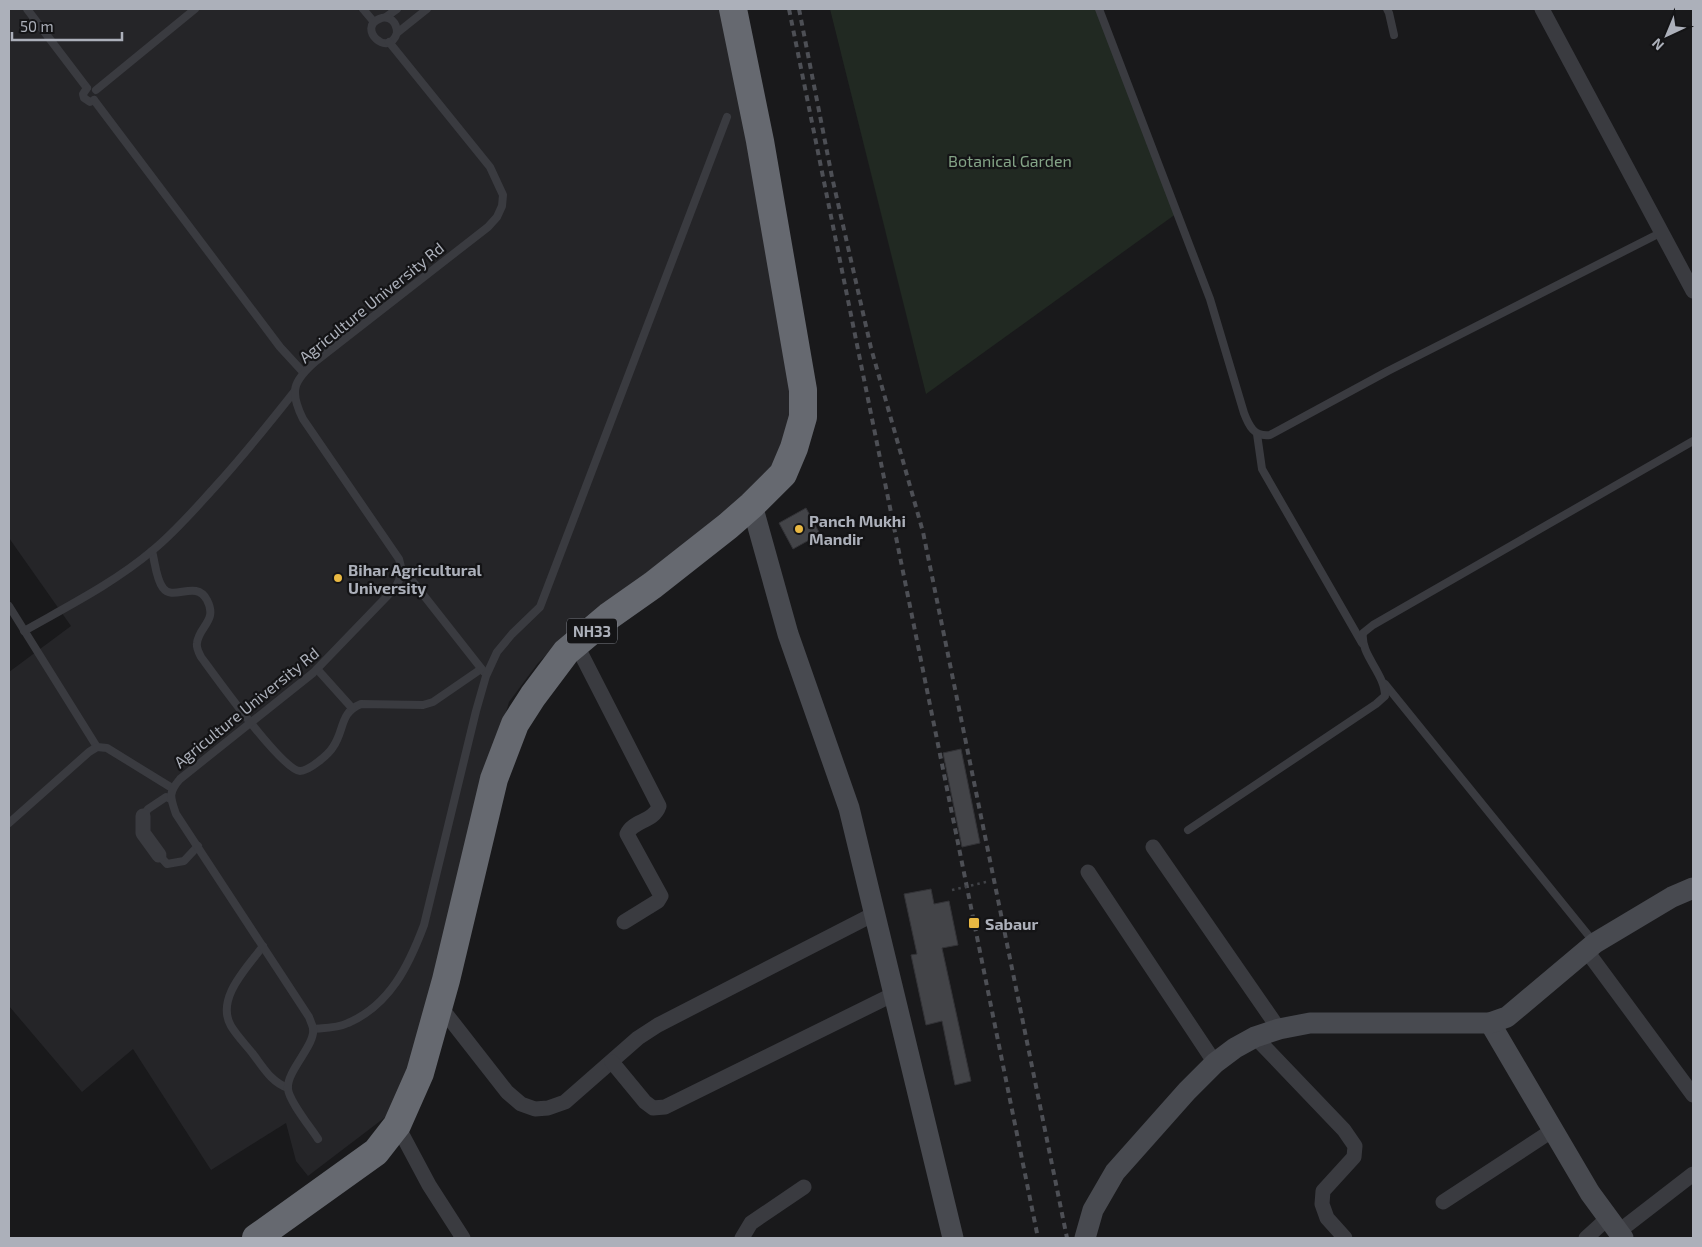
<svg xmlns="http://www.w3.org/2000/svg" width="1702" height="1247" font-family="'Exo 2',sans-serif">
	<rect width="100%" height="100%" fill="#19191b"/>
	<path fill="#252528" d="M 9,9 L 722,9 L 795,391 L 789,438 L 773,471 L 735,508 L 584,618 L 538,663 L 509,702 L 492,760 L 422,1048 L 396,1109 L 308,1176 L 296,1161 L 286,1123 L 211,1170 L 133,1049 L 82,1092 L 9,1006 L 9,672 L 71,626 L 9,538 Z"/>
	<path fill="#212922" d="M 830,9 L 1099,9 L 1180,211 L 926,394 Z"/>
	<g fill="#434448" stroke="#333337">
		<path d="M 806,508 L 820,534 L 793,549 L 779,523 Z"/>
		<path d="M 961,749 L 980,843 L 962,847 L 943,753 Z"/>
		<path d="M 931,889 L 934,904 L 949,901 L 958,945 L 942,948 L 971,1081 L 955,1085 L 942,1021 L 926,1025 L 911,955 L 917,954 L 904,894 Z"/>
	</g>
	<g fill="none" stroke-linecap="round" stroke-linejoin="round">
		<g stroke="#3a3b40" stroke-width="8">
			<path d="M 27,9 L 87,88"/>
			<path d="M 363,9 L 374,22"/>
			<path d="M 1099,9 L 1210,299 L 1244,413 C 1249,426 1254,437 1270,435 L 1388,371 L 1662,232"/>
			<path d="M 1387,9 L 1389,13 L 1394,35"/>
			<path d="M 386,17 L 397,9"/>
			<path d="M 397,33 C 397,23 390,14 379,19 C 357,28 388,59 397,33 L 427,9"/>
			<path d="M 87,88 L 83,94 L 84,98 L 90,102 L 94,100"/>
			<path d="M 96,90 L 195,9"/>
			<path d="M 94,100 L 280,347 L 303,372"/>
			<path d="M 1257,434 L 1262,469 L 1362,643"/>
			<path d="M 152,551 C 155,562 156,579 163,588 C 173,602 196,579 207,600 C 218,621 199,626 197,643 C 196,648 199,653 201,657 C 215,676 282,770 300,771 C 309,771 329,754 333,747 C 345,730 339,713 361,704 L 423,705 L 433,702 L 481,669"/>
			<path d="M 403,569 L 484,672"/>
			<path d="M 9,606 L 97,747"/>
			<path d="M 24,631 C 68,606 114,583 153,550 C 175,532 194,510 214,488 C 242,457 268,425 294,392"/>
			<path d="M 317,669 L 352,708"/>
			<path d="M 1385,684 L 1593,941"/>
			<path d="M 143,816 L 148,809 L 166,797 L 171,799"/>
			<path d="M 9,823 L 89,752 L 97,747 L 107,748 L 172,788"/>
			<path d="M 1188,830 L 1376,704 L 1385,696 C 1385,673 1360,655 1363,633 L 1373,625 L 1693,441"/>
			<path d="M 159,855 L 167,864 L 184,861 L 198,846"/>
			<path d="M 263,946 C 248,967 215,998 231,1026 C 237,1036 246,1045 253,1054 C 263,1067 271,1082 288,1088"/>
			<path d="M 313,1029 C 324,1028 338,1028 348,1023 C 390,1005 409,965 424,925 L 476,711 L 486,676 L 497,652 L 512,634 L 540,607 L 727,117"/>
			<path d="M 318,1139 C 311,1128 289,1101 288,1089 C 286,1071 316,1045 313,1028 C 312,1024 310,1020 309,1017 L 176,814 C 170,797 168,793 180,779 L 313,673 L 395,588 C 401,578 403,571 399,559 L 303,419 C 289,391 293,381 316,361 L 488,227 L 497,217 L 502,206 L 503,195 L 490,167 L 389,42"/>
		</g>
		<g stroke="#3a3b40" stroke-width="15">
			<path d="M 1542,9 L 1693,291"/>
			<path d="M 576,644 L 659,806 C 654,822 633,820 627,834 L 661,896 L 658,901 L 624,922"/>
			<path d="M 143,816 L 143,833 L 159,855"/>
			<path d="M 1153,847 L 1279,1029"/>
			<path d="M 1088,872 L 1215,1063"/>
			<path d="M 1586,950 L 1693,1095"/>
			<path d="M 439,1005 L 507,1092 L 521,1104 L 535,1109 L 548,1108 L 565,1102 L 638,1038 L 658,1025 L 874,914"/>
			<path d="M 1255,1037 L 1344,1130 L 1355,1146 L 1354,1157 L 1323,1191 L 1322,1204 L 1327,1218 L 1345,1238"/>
			<path d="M 612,1062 L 645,1102 L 653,1108 L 665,1107 L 894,994"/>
			<path d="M 397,1125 L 429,1185 L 463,1238"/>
			<path d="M 1443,1202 L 1553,1130"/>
			<path d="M 1618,1232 L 1693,1174"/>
			<path d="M 742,1238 L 751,1223 L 804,1187"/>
			<path d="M 1586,1238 L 1608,1218"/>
		</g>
		<g stroke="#484a50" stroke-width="21">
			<path d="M 752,505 L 788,634 L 849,808 L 953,1238"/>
			<path d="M 1490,1023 L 1590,1193 L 1623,1238"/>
			<path d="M 1085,1238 L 1093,1210 L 1115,1172 L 1187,1091 L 1215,1063 L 1235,1048 L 1255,1037 L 1279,1029 L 1310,1023 L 1490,1023 L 1507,1017 L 1595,943 L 1672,897 L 1693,888"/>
		</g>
		<path stroke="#666970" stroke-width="28" d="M 256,1238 L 376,1152 L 397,1125 L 420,1073 L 446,980 L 494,779 L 515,724 L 533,696 L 566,652 L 609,616 L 653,585 L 728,526 L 752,505 L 783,474 L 794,448 L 803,417 L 803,390 L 760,141 L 733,9"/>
		<g stroke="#4d4f55" stroke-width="4" stroke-dasharray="6 5" stroke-linecap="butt">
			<path d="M 789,9 L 1038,1238"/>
			<path d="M 799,9 L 832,177 L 871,348 L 923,532 L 1067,1238"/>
		</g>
		<path stroke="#404247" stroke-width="2.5" stroke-dasharray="2.5 4" stroke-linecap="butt" d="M 952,890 L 990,881"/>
	</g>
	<g fill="#e9b842" stroke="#141416" stroke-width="2">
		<circle cx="799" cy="529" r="5"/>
		<circle cx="338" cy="578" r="5"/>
		<rect x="968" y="917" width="12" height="12" rx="2.5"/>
	</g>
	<g text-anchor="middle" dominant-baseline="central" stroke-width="4.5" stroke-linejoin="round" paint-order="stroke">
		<rect fill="#141416" stroke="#7e8189" stroke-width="1" x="567" y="618.5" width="50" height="25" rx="4"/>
		<g font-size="15" font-weight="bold" fill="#acb0ba">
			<text x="592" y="631">NH33</text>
		</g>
		<g font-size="16" fill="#84a487" stroke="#141416">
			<text x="1010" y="160">Botanical Garden</text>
		</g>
		<g font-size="16" fill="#acb0ba" stroke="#141416">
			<text transform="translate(371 302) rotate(-39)">Agriculture University Rd</text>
			<text transform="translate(246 707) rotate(-39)">Agriculture University Rd</text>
		</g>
		<g font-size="16" font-weight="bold" fill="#acb0ba" stroke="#141416" text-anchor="start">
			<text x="809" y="520">Panch Mukhi<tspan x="809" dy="18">Mandir</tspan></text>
			<text x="348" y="569">Bihar Agricultural<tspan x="348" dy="18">University</tspan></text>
			<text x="985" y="923">Sabaur</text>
		</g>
	</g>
	<rect width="1702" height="1247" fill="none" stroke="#acb0ba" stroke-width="20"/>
	<g transform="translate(1667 35) rotate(224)" stroke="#141416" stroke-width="4" paint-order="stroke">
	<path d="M0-4L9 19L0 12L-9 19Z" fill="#acb0ba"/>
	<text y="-8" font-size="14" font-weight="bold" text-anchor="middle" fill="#acb0ba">N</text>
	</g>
	<path d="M12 32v8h110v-8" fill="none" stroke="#acb0ba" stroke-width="2.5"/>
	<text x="20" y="32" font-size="15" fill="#acb0ba" stroke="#141416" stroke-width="4" paint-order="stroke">50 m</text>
</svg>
